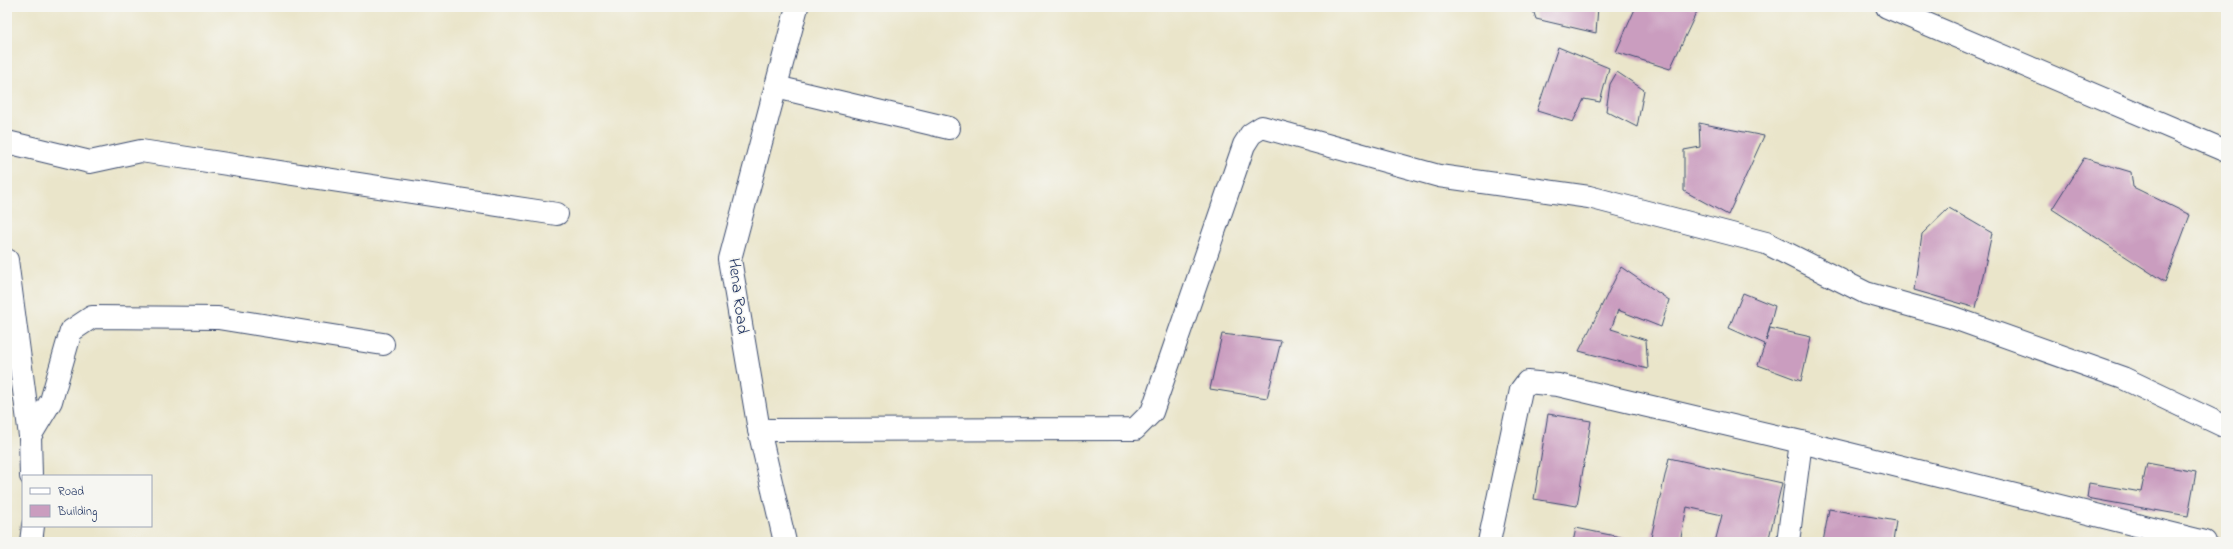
<svg xmlns="http://www.w3.org/2000/svg" width="2233" height="549" font-family="'Indie Flower',sans-serif">
	<rect width="100%" height="100%" fill="#f6f6f2"/>
	<filter id="ink" filterUnits="userSpaceOnUse"><feTurbulence type="fractalNoise" baseFrequency=".025" numOctaves="2"/><feDisplacementMap in="SourceGraphic" scale="8" xChannelSelector="R" yChannelSelector="G"/><feConvolveMatrix kernelMatrix="1 2 1 2 8 2 1 2 1" color-interpolation-filters="sRGB"/></filter>
	<filter id="wash" filterUnits="userSpaceOnUse"><feTurbulence type="fractalNoise" baseFrequency=".012" numOctaves="4" result="noise"/><feDisplacementMap in="SourceGraphic" scale="16" xChannelSelector="R" yChannelSelector="G"/><feGaussianBlur stdDeviation="0.9" result="paint"/><feColorMatrix in="noise" values="0 0 0 0 0 0 0 0 0 0 0 0 0 0 0 0 0 1.4 0 .05"/><feComposite in="paint" operator="in"/></filter>
	<g filter="url(#wash)">
		<rect width="100%" height="100%" fill="#eae5ca"/>
		<g id="blocks">
			<g fill="#ca9dbf">
				<path d="M 1532,7 L 1598,7 L 1596,33 L 1536,19 Z"/>
				<path d="M 1629,7 L 1699,7 L 1670,69 L 1616,52 L 1635,9 Z"/>
				<path d="M 1558,47 L 1609,68 L 1600,102 L 1584,99 L 1573,122 L 1537,111 Z"/>
				<path d="M 1617,72 L 1644,90 L 1637,127 L 1606,111 L 1610,84 Z"/>
				<path d="M 1699,123 L 1764,136 L 1728,215 L 1684,191 L 1684,150 L 1700,147 Z"/>
				<path d="M 2084,158 L 2131,172 L 2133,187 L 2190,215 L 2165,282 L 2052,209 Z"/>
				<path d="M 1949,208 L 1992,233 L 1976,308 L 1914,290 L 1922,234 Z"/>
				<path d="M 1621,267 L 1669,300 L 1661,327 L 1618,310 L 1611,329 L 1646,340 L 1648,369 L 1579,351 Z"/>
				<path d="M 1743,293 L 1775,306 L 1766,341 L 1770,328 L 1811,337 L 1801,381 L 1758,365 L 1765,344 L 1729,328 Z"/>
				<path d="M 1222,334 L 1281,341 L 1267,398 L 1210,389 Z"/>
				<path d="M 1548,414 L 1591,421 L 1577,506 L 1534,499 Z"/>
				<path d="M 1669,458 L 1782,483 L 1768,542 L 1715,542 L 1722,515 L 1687,507 L 1680,542 L 1650,542 Z"/>
				<path d="M 2147,463 L 2196,472 L 2188,516 L 2087,498 L 2089,483 L 2141,492 Z"/>
				<path d="M 1829,509 L 1896,521 L 1893,542 L 1823,542 Z"/>
				<path d="M 1576,528 L 1625,538 L 1624,542 L 1573,542 Z"/>
			</g>
		</g>
	</g>
	<g filter="url(#ink)">
		<use href="#blocks" fill-opacity="0" stroke="#3a4a6e" stroke-width="1"/>
		<g fill="none" stroke-linecap="round" stroke-linejoin="round">
			<defs>
				<g id="minor">
					<path d="M 1887,7 L 2226,151"/>
					<path d="M 776,87 L 949,128"/>
					<path d="M 7,142 L 90,162 L 141,151 L 557,214"/>
					<path d="M 7,260 L 30,436 L 31,476"/>
					<path d="M 759,430 L 1135,429 L 1152,412 L 1244,145 L 1251,134 L 1262,127 L 1439,176 L 1589,197 L 1766,243 L 1866,293 L 1951,317 L 2123,378 L 2226,427"/>
					<path d="M 30,436 L 51,401 L 71,331 L 92,317 L 218,318 L 383,344"/>
					<path d="M 31,542 L 33,526"/>
					<path d="M 785,542 L 759,430 L 730,259 L 797,7"/>
					<path d="M 1489,542 L 1521,390 L 1527,382 L 1558,385 L 1801,442 L 2205,542"/>
					<path d="M 1788,542 L 1801,442"/>
				</g>
			</defs>
			<use href="#minor" stroke="#3a4a6e" stroke-width="24"/>
			<use href="#minor" stroke="#fff" stroke-width="22"/>
		</g>
	</g>
	<g text-anchor="middle" dominant-baseline="central" stroke-width="3" stroke-linejoin="round" paint-order="stroke">
		<g font-size="17" fill="#1b2f5e" stroke="#f6f6f2">
			<text transform="translate(738 296) rotate(83)">Hena Road</text>
		</g>
	</g>
	<rect width="2233" height="549" fill="none" stroke="#f6f6f2" stroke-width="24"/>
	<rect x="22" y="475" width="130" height="52" fill="#f6f6f2" stroke="#9ea6b7"/>
	<rect x="30" y="488" width="20" height="6" fill="#ffffff" stroke="#9ea6b7"/>
	<text x="58" y="495" font-size="12" fill="#1b2f5e">Road</text>
	<rect x="30" y="505" width="20" height="12" fill="#ca9dbf" stroke="#9ea6b7"/>
	<text x="58" y="515" font-size="12" fill="#1b2f5e">Building</text>
</svg>
